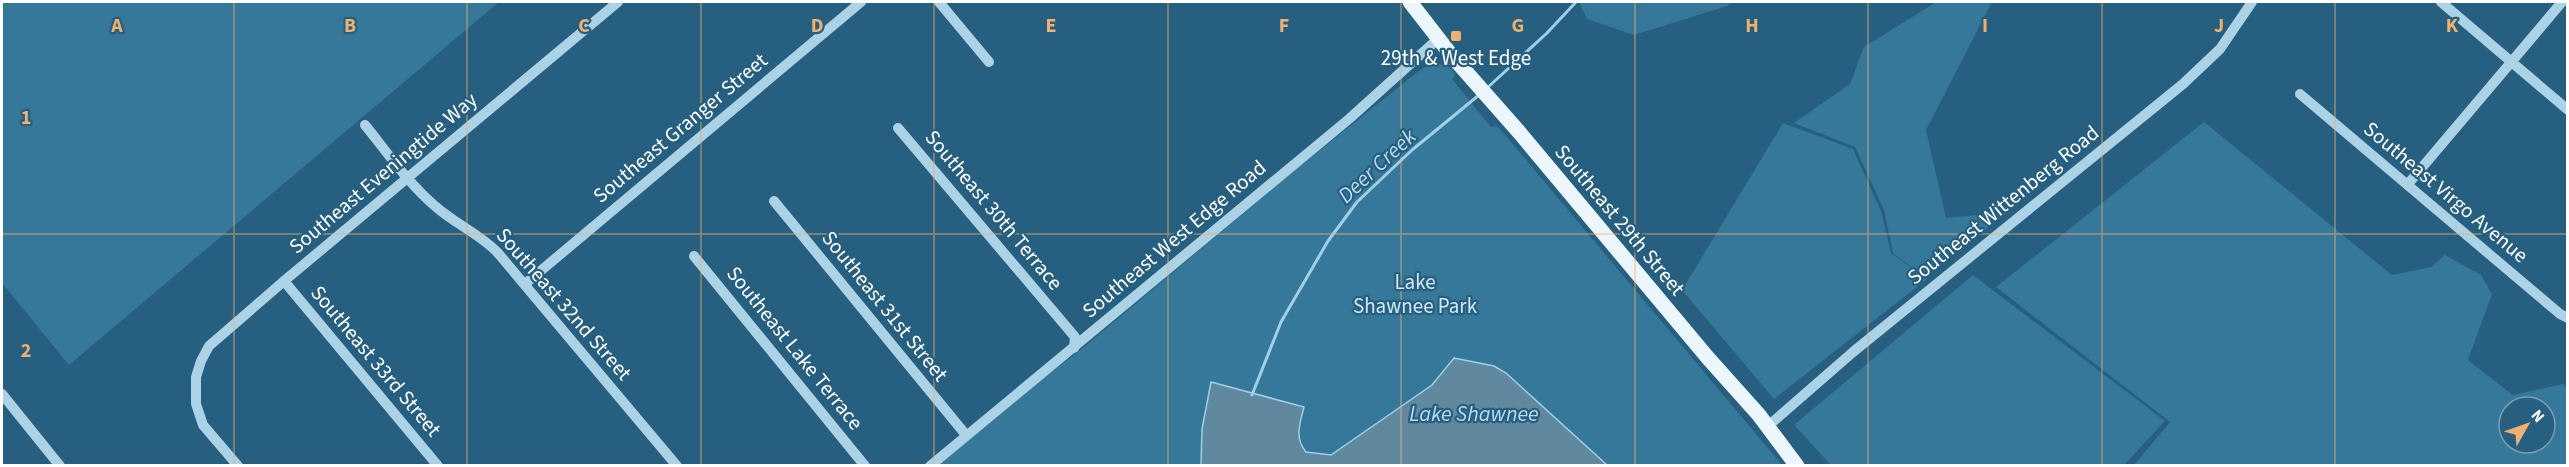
<svg xmlns="http://www.w3.org/2000/svg" width="2569" height="467" font-family="'Source Sans 3',sans-serif">
	<rect width="100%" height="100%" fill="#265f7f"/>
	<g fill="#36789a" fill-rule="evenodd">
		<path d="M 2,2 L 499,2 L 69,365 L 2,283 Z"/>
		<path d="M 1579,2 L 1733,2 L 1727,6 L 1634,35 L 1587,19 Z"/>
		<path d="M 1932,2 L 1992,2 L 1926,130 L 1946,218 L 2008,212 L 1925,277 L 1893,253 L 1884,210 L 1855,147 L 1794,123 L 1850,84 L 1864,47 L 1933,4 Z"/>
		<path d="M 1432,64 C 1442,64 1451,65 1455,75 L 1452,79 L 1491,127 L 1496,126 L 1500,129 L 1782,465 L 937,466 L 1028,390 L 1084,347 L 1294,171 L 1420,70 Z"/>
		<path d="M 2204,122 L 2392,275 L 2431,267 L 2445,255 L 2481,275 L 2492,294 L 2468,360 L 2513,395 L 2563,384 L 2567,388 L 2567,465 L 2134,465 L 2170,422 L 1996,287 ZM 2509,407 L 2545,407 L 2545,443 L 2509,443 Z"/>
		<path d="M 1783,123 L 1853,149 L 1881,211 L 1891,253 L 1927,279 L 1774,399 L 1682,290 Z"/>
		<path d="M 1973,275 L 2165,421 L 2124,465 L 1831,465 L 1794,425 Z"/>
	</g>
	<path fill="#60889e" stroke="#a0cfe6" stroke-width="1.5" d="M 1454,358 L 1494,366 L 1506,373 L 1607,465 L 1201,465 L 1202,429 L 1211,382 L 1304,407 C 1300,423 1294,438 1306,452 L 1331,455 L 1432,385 Z"/>
	<g fill="none" stroke-linecap="round" stroke-linejoin="round">
		<g stroke="#a0cfe6" stroke-width="3">
			<path d="M 1486,89 L 1547,33 L 1576,2"/>
			<path d="M 1252,395 L 1281,322 L 1328,241 L 1357,202 L 1412,150 L 1479,95"/>
		</g>
		<g stroke="#acd2e6" stroke-width="10">
			<path d="M 939,2 L 989,62"/>
			<path d="M 2441,2 L 2568,110"/>
			<path d="M 2300,94 L 2560,314 L 2568,318"/>
			<path d="M 365,125 C 387,152 408,183 435,206 C 455,224 480,234 498,253 L 677,466"/>
			<path d="M 898,128 L 1075,337 L 1074,348"/>
			<path d="M 2408,184 L 2562,2"/>
			<path d="M 774,201 L 966,435"/>
			<path d="M 694,256 L 865,466"/>
			<path d="M 284,281 L 438,466"/>
			<path d="M 525,284 L 861,2"/>
			<path d="M 2,394 L 60,466"/>
			<path d="M 1767,427 L 1853,352 L 2183,84 L 2220,49 L 2252,2"/>
			<path d="M 238,466 L 203,425 L 196,404 L 196,377 L 201,361 L 209,346 L 284,281 L 618,2"/>
			<path d="M 930,466 L 1349,119 L 1439,38"/>
		</g>
		<path stroke="#ecf6fd" stroke-width="15" d="M 1410,2 L 1452,56 L 1519,132 L 1708,358 L 1759,415 L 1797,466"/>
	</g>
	<path fill="none" stroke="#efb071" stroke-width="1.5" stroke-opacity="0.55" d="M 234,2 L 234,466M 467,2 L 467,466M 701,2 L 701,466M 934,2 L 934,466M 1168,2 L 1168,466M 1401,2 L 1401,466M 1635,2 L 1635,466M 1868,2 L 1868,466M 2102,2 L 2102,466M 2335,2 L 2335,466M 2,234 L 2568,234"/>
	<rect fill="#efb071" stroke="#265f7f" stroke-width="2" x="1450" y="30" width="12" height="12" rx="3"/>
	<g text-anchor="middle" dominant-baseline="central" stroke-width="4.5" stroke-linejoin="round" paint-order="stroke">
		<g font-size="21" fill="#fff" stroke="#265f7f">
			<text x="1456" y="58">29th &amp; West Edge</text>
		</g>
		<g font-size="21" fill="#fff" stroke="#265f7f">
			<text transform="translate(680 128) rotate(-40)">Southeast Granger Street</text>
			<text transform="translate(383 173) rotate(-40)">Southeast Eveningtide Way</text>
			<text transform="translate(2446 192) rotate(40)">Southeast Virgo Avenue</text>
			<text transform="translate(2003 205) rotate(-39)">Southeast Wittenberg Road</text>
			<text transform="translate(994 210) rotate(50)">Southeast 30th Terrace</text>
			<text transform="translate(1620 220) rotate(50)">Southeast 29th Street</text>
			<text transform="translate(1174 239) rotate(-40)">Southeast West Edge Road</text>
			<text transform="translate(564 304) rotate(49)">Southeast 32nd Street</text>
			<text transform="translate(885 306) rotate(51)">Southeast 31st Street</text>
			<text transform="translate(795 348) rotate(51)">Southeast Lake Terrace</text>
			<text transform="translate(376 361) rotate(50)">Southeast 33rd Street</text>
		</g>
		<g font-size="21" fill="#cfe8f5" stroke="#265f7f">
			<text x="1415" y="282">Lake<tspan x="1415" dy="24">Shawnee Park</tspan></text>
		</g>
		<g font-size="22" font-style="italic" fill="#b7dbed" stroke="#265f7f">
			<text transform="translate(1377 166) rotate(-43)">Deer Creek</text>
			<text x="1474" y="414">Lake Shawnee</text>
		</g>
	</g>
	<g font-size="20" text-anchor="middle" font-weight="bold" fill="#efb071" stroke="#265f7f" stroke-width="4.5" stroke-linejoin="round" paint-order="stroke">
		<text x="117" y="32">A</text>
		<text x="350" y="32">B</text>
		<text x="584" y="32">C</text>
		<text x="817" y="32">D</text>
		<text x="1051" y="32">E</text>
		<text x="1284" y="32">F</text>
		<text x="1518" y="32">G</text>
		<text x="1752" y="32">H</text>
		<text x="1985" y="32">I</text>
		<text x="2219" y="32">J</text>
		<text x="2452" y="32">K</text>
		<text x="26" y="124">1</text>
		<text x="26" y="357">2</text>
	</g>
	<rect width="2569" height="467" fill="none" stroke="#ffffff" stroke-width="6"/>
	<g transform="translate(2527 425) rotate(50)"><circle r="28" fill="#265f7f" stroke="#7d9fb2" stroke-width="1.5"/>
	<path d="M0-4.5L10 22L0 15L-10 22Z" fill="#efb071"/>
	<text y="-9" font-size="16" font-weight="bold" text-anchor="middle" fill="#ffffff">N</text>
	</g>
</svg>
